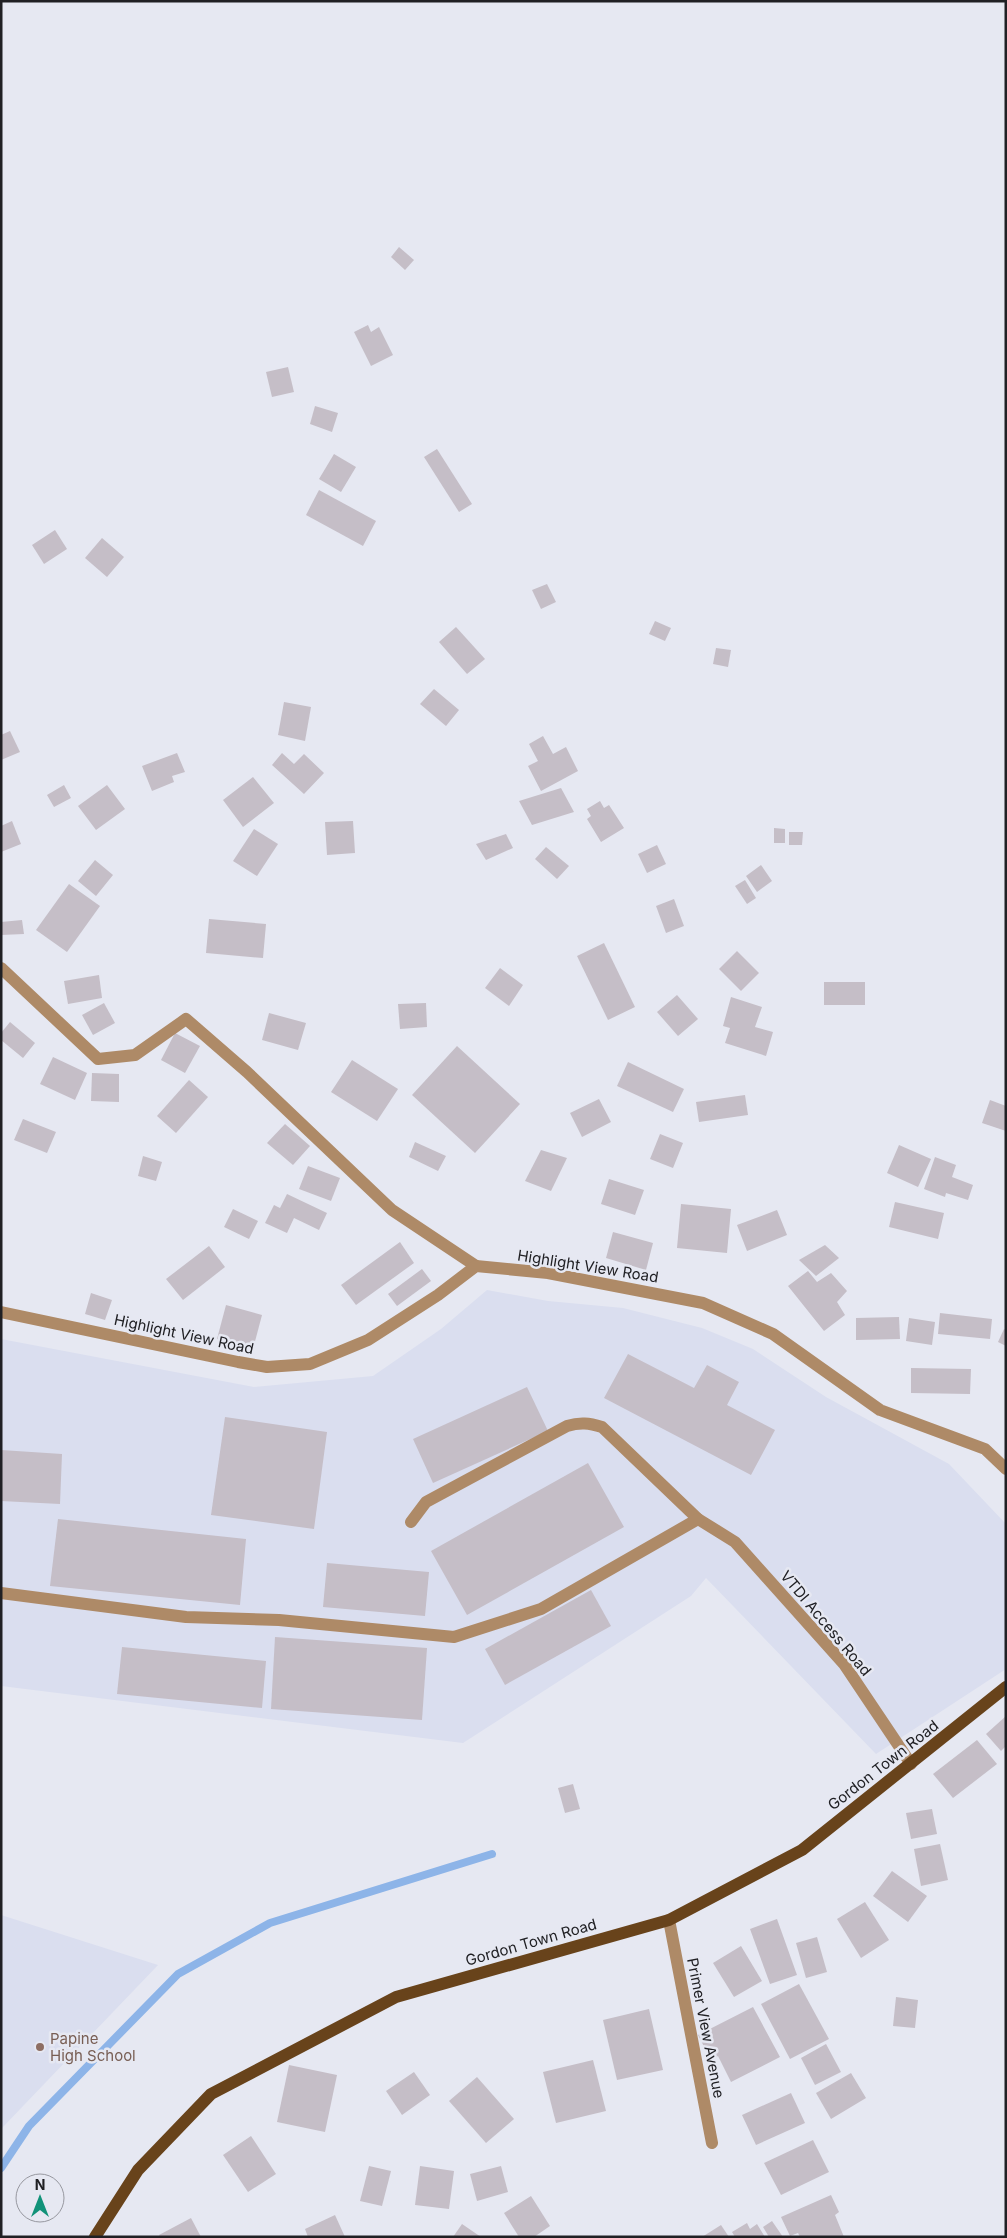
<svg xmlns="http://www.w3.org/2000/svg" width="1007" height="2238" font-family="Inter,sans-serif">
	<rect width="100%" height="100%" fill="#e6e8f2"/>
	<g fill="#dadeef">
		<path d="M 487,1290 L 548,1301 L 623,1308 L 702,1328 L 753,1349 L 826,1397 L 949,1464 L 1006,1524 L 1006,1669 L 876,1754 L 706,1578 L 691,1596 L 463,1743 L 1,1686 L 1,1339 L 254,1387 L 373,1376 L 441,1329 Z"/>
		<path d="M 1,1915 L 158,1965 L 1,2129 Z"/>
	</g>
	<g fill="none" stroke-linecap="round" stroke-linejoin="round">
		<path stroke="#8db4e8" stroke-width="8" d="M 1,2168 L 29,2126 L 178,1974 L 270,1923 L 492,1854"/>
	</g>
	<g fill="#c5bec7">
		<path d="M 399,247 L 414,260 L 405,270 L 391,257 Z"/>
		<path d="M 368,325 L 371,332 L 379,327 L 393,355 L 371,366 L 354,332 Z"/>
		<path d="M 288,367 L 294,392 L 272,397 L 266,372 Z"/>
		<path d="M 315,406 L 338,413 L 332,432 L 310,424 Z"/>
		<path d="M 437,449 L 472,504 L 459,512 L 424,457 Z"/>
		<path d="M 334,454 L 356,467 L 341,492 L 319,479 Z"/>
		<path d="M 319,490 L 376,521 L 363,546 L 306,515 Z"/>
		<path d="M 55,530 L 67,549 L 44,564 L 32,545 Z"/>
		<path d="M 102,538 L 124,557 L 107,577 L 85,558 Z"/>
		<path d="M 547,584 L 556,602 L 541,609 L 532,590 Z"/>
		<path d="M 655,621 L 671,628 L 665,641 L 649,634 Z"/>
		<path d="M 456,627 L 485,659 L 467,674 L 439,642 Z"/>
		<path d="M 716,648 L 731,650 L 728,667 L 713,664 Z"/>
		<path d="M 434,689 L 459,710 L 446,726 L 420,704 Z"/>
		<path d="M 284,702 L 311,707 L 305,741 L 278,735 Z"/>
		<path d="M 10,731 L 20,752 L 1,760 L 1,735 Z"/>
		<path d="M 543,736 L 553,754 L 566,747 L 578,771 L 541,791 L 528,766 L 538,761 L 529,744 Z"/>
		<path d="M 177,753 L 185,772 L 172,776 L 174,782 L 152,791 L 142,766 Z"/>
		<path d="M 282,753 L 294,764 L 304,754 L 324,773 L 304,794 L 272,765 Z"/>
		<path d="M 253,777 L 274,803 L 243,827 L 223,800 Z"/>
		<path d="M 64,785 L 71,798 L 54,807 L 47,795 Z"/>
		<path d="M 107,785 L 125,809 L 96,830 L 78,806 Z"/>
		<path d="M 561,788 L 574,812 L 532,825 L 519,801 Z"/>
		<path d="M 600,801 L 604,808 L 609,805 L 624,828 L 601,842 L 587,819 L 591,816 L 587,809 Z"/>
		<path d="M 12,821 L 21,844 L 1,852 L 1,826 Z"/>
		<path d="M 353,821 L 355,853 L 327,855 L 325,822 Z"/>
		<path d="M 774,828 L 785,829 L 785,843 L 774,843 Z"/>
		<path d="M 254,829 L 278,844 L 257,876 L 233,861 Z"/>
		<path d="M 789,832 L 803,832 L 802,845 L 789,845 Z"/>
		<path d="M 506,834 L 513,848 L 486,860 L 476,844 Z"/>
		<path d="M 657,845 L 666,864 L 647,873 L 638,854 Z"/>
		<path d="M 546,847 L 569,866 L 557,879 L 535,859 Z"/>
		<path d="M 95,860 L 113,875 L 96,896 L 78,881 Z"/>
		<path d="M 761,865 L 772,881 L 757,892 L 746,876 Z"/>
		<path d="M 745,880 L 756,898 L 747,904 L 735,886 Z"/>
		<path d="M 69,884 L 100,906 L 67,952 L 36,930 Z"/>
		<path d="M 674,899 L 684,926 L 666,933 L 656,906 Z"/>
		<path d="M 209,919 L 266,924 L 263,958 L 206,953 Z"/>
		<path d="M 22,920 L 24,934 L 1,935 L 1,922 Z"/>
		<path d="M 604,943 L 635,1007 L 608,1020 L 577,956 Z"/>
		<path d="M 737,951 L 759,973 L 741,991 L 719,969 Z"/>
		<path d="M 500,968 L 523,985 L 509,1006 L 485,988 Z"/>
		<path d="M 99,975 L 102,998 L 68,1004 L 64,981 Z"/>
		<rect x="824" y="982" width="41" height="23"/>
		<path d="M 677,995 L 698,1019 L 678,1036 L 657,1012 Z"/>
		<path d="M 731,997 L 762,1007 L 755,1027 L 773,1032 L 766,1056 L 725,1043 L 730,1028 L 723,1026 Z"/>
		<path d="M 104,1003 L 115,1023 L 93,1035 L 82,1015 Z"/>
		<path d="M 426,1003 L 427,1027 L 400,1029 L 398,1004 Z"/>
		<path d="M 269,1013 L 306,1023 L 298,1050 L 262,1040 Z"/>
		<path d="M 10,1022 L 35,1043 L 23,1058 L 1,1040 L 1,1033 Z"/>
		<path d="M 175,1033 L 200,1046 L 185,1073 L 161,1060 Z"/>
		<path d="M 457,1046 L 520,1104 L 475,1153 L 412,1095 Z"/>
		<path d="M 53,1057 L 87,1073 L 75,1100 L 40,1084 Z"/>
		<path d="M 352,1060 L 398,1089 L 377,1121 L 331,1092 Z"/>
		<path d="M 628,1062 L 684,1089 L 673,1112 L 617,1086 Z"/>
		<path d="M 92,1073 L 119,1074 L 119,1102 L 91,1101 Z"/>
		<path d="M 189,1080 L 208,1097 L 176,1133 L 157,1116 Z"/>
		<path d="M 745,1095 L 748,1115 L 699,1122 L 696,1102 Z"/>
		<path d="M 599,1099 L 611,1122 L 582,1137 L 570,1113 Z"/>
		<path d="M 990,1100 L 1006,1106 L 1006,1131 L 982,1123 Z"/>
		<path d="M 23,1119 L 56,1132 L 47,1153 L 14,1140 Z"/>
		<path d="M 285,1124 L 310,1146 L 293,1165 L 267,1143 Z"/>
		<path d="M 660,1134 L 683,1143 L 673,1168 L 650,1159 Z"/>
		<path d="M 415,1142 L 446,1156 L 438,1171 L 409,1157 Z"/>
		<path d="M 899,1145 L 931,1159 L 918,1187 L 887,1173 Z"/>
		<path d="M 541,1150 L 567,1158 L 551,1191 L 525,1181 Z"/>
		<path d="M 143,1156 L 162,1162 L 156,1181 L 138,1176 Z"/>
		<path d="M 935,1157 L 956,1165 L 952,1177 L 973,1185 L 968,1200 L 946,1193 L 945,1197 L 924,1189 Z"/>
		<path d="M 308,1166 L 340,1178 L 331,1201 L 299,1189 Z"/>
		<path d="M 609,1179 L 644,1190 L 635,1215 L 601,1204 Z"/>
		<path d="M 287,1194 L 327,1213 L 319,1230 L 294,1218 L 287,1233 L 265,1223 L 274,1205 L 280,1208 Z"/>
		<path d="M 895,1202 L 944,1213 L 938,1239 L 889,1227 Z"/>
		<path d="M 681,1204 L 731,1209 L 727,1253 L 677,1248 Z"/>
		<path d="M 233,1209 L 258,1221 L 249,1239 L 224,1227 Z"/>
		<path d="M 777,1210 L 787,1235 L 747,1251 L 737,1225 Z"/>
		<path d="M 613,1232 L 653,1243 L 646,1270 L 606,1258 Z"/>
		<path d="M 400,1242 L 414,1263 L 356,1305 L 341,1285 Z"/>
		<path d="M 825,1245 L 839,1258 L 816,1276 L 799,1260 Z"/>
		<path d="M 209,1246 L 225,1267 L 183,1300 L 166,1279 Z"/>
		<path d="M 422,1269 L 431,1281 L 397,1306 L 388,1294 Z"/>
		<path d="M 808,1271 L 817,1282 L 831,1273 L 847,1291 L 837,1302 L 845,1315 L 824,1331 L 788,1286 Z"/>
		<path d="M 91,1293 L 112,1300 L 105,1320 L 85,1314 Z"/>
		<path d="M 226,1305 L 262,1315 L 253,1349 L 217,1339 Z"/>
		<path d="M 940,1313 L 992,1319 L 990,1339 L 938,1334 Z"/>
		<path d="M 899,1317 L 900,1339 L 856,1340 L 856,1318 Z"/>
		<path d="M 909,1318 L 935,1322 L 932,1345 L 906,1341 Z"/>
		<path d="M 1004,1329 L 1006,1330 L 1006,1346 L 998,1342 Z"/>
		<path d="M 628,1354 L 694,1388 L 707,1365 L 739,1382 L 727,1405 L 775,1430 L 751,1475 L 604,1398 Z"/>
		<path d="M 911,1368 L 971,1369 L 970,1394 L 911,1393 Z"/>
		<path d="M 527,1387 L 548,1431 L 433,1483 L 413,1439 Z"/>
		<path d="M 225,1417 L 327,1432 L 314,1529 L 211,1515 Z"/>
		<path d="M 1,1450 L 62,1454 L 60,1504 L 1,1501 Z"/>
		<path d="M 588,1463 L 624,1527 L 467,1615 L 431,1551 Z"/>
		<path d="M 58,1519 L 246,1539 L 240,1605 L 50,1586 Z"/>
		<path d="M 327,1563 L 429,1572 L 425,1616 L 323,1607 Z"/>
		<path d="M 591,1590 L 611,1626 L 505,1685 L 485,1649 Z"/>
		<path d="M 275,1637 L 427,1648 L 422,1720 L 271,1709 Z"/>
		<path d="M 122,1647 L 266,1661 L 262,1708 L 117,1694 Z"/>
		<path d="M 1006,1716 L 1006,1746 L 1001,1751 L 986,1734 Z"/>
		<path d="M 977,1740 L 997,1764 L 953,1798 L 933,1774 Z"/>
		<path d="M 573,1784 L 580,1809 L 565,1813 L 558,1788 Z"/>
		<path d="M 932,1809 L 937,1834 L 911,1839 L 906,1813 Z"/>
		<path d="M 940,1844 L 948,1880 L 921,1886 L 914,1849 Z"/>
		<path d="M 892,1871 L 927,1896 L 908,1922 L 873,1896 Z"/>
		<path d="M 865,1902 L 889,1940 L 861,1958 L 837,1919 Z"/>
		<path d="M 777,1919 L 797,1975 L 770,1984 L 750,1929 Z"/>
		<path d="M 817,1937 L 827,1972 L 806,1978 L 796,1943 Z"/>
		<path d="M 741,1946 L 762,1981 L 734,1997 L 713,1963 Z"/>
		<path d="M 799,1984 L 829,2039 L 790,2059 L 761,2004 Z"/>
		<path d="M 896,1997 L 918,2000 L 915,2028 L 893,2026 Z"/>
		<path d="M 753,2007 L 780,2057 L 731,2082 L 718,2056 L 711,2060 L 698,2035 Z"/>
		<path d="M 649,2009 L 663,2070 L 617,2080 L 603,2020 Z"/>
		<path d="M 826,2044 L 841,2072 L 815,2085 L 801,2058 Z"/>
		<path d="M 593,2060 L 606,2111 L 556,2123 L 543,2072 Z"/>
		<path d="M 289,2065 L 337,2075 L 325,2132 L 277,2122 Z"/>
		<path d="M 414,2072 L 430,2095 L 402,2115 L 386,2091 Z"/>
		<path d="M 851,2073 L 866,2098 L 831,2119 L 816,2093 Z"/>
		<path d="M 477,2077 L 514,2119 L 486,2143 L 449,2101 Z"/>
		<path d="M 791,2093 L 805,2123 L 756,2145 L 742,2115 Z"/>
		<path d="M 251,2136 L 276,2174 L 248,2192 L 223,2155 Z"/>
		<path d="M 813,2140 L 829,2172 L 781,2195 L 764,2163 Z"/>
		<path d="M 369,2166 L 391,2171 L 382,2206 L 360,2201 Z"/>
		<path d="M 420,2166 L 454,2171 L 449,2209 L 415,2205 Z"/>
		<path d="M 501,2166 L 508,2192 L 477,2201 L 470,2174 Z"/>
		<path d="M 831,2195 L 839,2212 L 835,2215 L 844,2237 L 800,2237 L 798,2233 L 790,2236 L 781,2217 Z"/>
		<path d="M 531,2196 L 550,2226 L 534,2237 L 519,2237 L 504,2213 Z"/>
		<path d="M 335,2215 L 345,2237 L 308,2237 L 305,2229 Z"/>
		<path d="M 191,2218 L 201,2237 L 160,2237 L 159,2235 Z"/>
		<path d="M 772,2221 L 783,2237 L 769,2237 L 763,2227 Z"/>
		<path d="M 747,2223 L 750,2229 L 757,2224 L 765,2237 L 735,2237 L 732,2232 Z"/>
		<path d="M 462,2224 L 481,2237 L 453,2237 Z"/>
		<path d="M 721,2225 L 729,2237 L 702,2237 Z"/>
	</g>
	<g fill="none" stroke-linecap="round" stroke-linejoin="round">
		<g stroke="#ae8a67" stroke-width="12">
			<path d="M 1,968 L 98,1059 L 135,1055 L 186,1019 L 247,1072 L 392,1210 L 476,1266"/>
			<path d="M 1,1312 L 238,1362 L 267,1367 L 310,1364 L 368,1340 L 438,1295 L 476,1266 L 548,1273 L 703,1303 L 773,1334 L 880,1410 L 985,1449 L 1006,1469"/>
			<path d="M 411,1522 L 426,1502 L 567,1426 C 580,1422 589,1423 602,1427 L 698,1519 L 735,1542 L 844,1664 L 911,1764"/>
			<path d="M 1,1593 L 186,1617 L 279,1620 L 454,1637 L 541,1609 L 698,1519"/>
			<path d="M 669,1920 L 712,2143"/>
		</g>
		<path stroke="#68431b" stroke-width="12" d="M 95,2237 L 138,2170 L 211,2094 L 396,1997 L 669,1920 L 802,1850 L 1006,1687"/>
	</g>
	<circle fill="#8d6e63" stroke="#e6e8f2" stroke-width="2" cx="40" cy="2047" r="5"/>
	<g text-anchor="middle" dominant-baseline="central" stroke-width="5" stroke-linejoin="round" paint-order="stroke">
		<g font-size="15" fill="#202024" stroke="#e6e8f2">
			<text transform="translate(588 1266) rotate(9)">Highlight View Road</text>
			<text transform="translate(184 1334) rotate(12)">Highlight View Road</text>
			<text transform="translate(826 1623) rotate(50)">VTDI Access Road</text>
			<text transform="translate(883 1765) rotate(-38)">Gordon Town Road</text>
			<text transform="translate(531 1942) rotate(-16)">Gordon Town Road</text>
			<text transform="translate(706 2028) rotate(79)">Primer View Avenue</text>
		</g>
		<g font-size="15" fill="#785e54" stroke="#e6e8f2" text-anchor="start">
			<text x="50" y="2038">Papine<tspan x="50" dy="17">High School</tspan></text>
		</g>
	</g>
	<rect width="1007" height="2238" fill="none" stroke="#202024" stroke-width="5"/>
	<g transform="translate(40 2198)"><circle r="24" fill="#e6e8f2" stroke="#9798a0"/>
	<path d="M0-4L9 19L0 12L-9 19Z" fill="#119279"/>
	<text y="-8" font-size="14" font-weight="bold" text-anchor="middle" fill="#202024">N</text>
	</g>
</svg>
